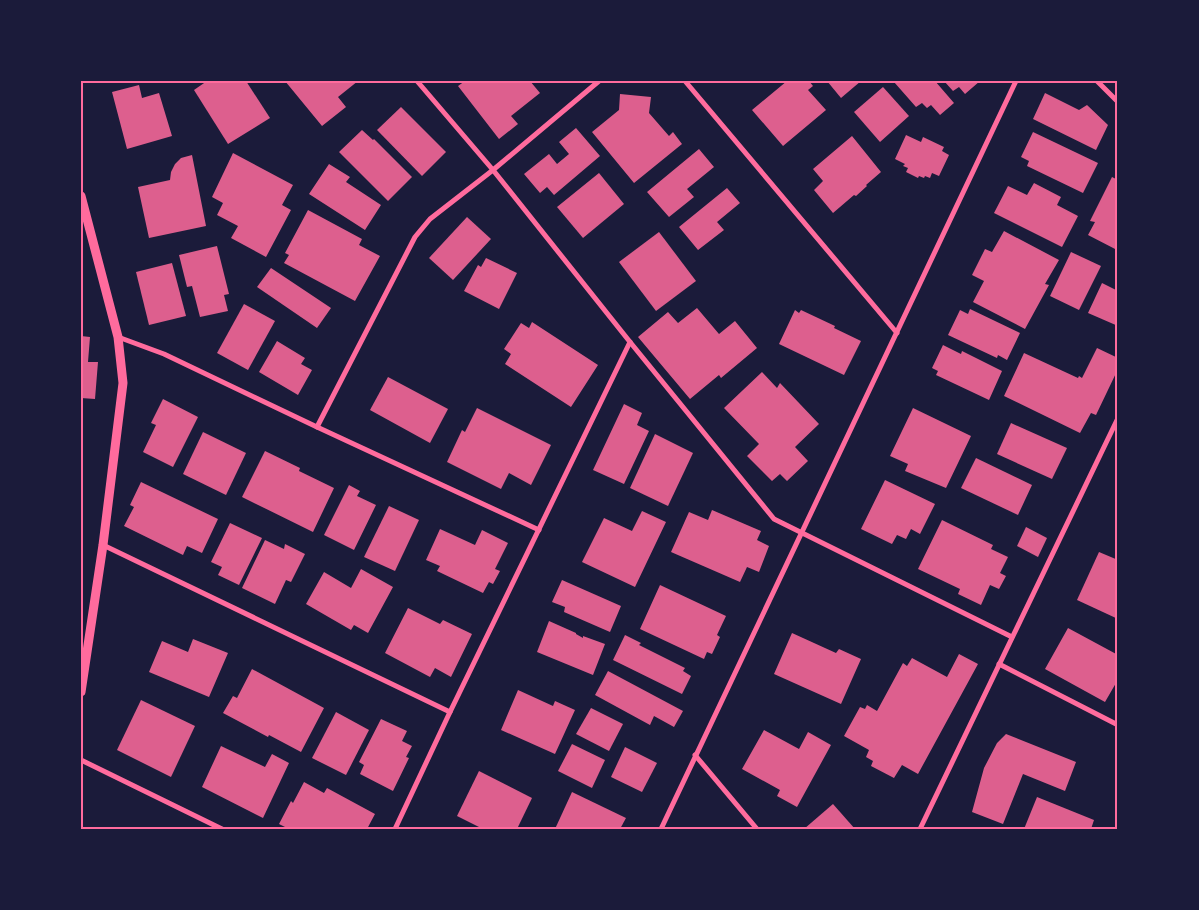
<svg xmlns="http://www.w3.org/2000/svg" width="1199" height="910" font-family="'Sofia Sans Condensed',sans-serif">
	<rect width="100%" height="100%" fill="#1b1b3a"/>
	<g fill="#dd5f8e">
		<path d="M 207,81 L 246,81 L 270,118 L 228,144 L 194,90 Z"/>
		<path d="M 285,81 L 358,81 L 338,97 L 346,107 L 322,126 Z"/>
		<path d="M 465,81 L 530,81 L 540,93 L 511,116 L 518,124 L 499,139 L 458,86 Z"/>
		<path d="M 787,81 L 809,81 L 813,86 L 808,90 L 826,110 L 783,146 L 752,110 Z"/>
		<path d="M 827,81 L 861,81 L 841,98 Z"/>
		<path d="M 895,81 L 935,81 L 954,103 L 940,115 L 931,105 L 927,108 L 922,103 L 916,107 L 894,82 Z"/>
		<path d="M 944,81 L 980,81 L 965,94 L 959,87 L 953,91 Z"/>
		<path d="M 139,85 L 142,98 L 159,93 L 172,136 L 127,149 L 112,92 Z"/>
		<path d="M 883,87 L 909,116 L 880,142 L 854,112 Z"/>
		<path d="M 1045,93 L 1079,110 L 1087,105 L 1108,125 L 1096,150 L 1033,119 Z"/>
		<path d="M 620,94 L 651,97 L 649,113 L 669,136 L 673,132 L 682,144 L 634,183 L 592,132 L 619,110 Z"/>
		<path d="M 401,107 L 446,152 L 422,176 L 377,130 Z"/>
		<path d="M 576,128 L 600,156 L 554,195 L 547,187 L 540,193 L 524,174 L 549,154 L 557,164 L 569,154 L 559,142 Z"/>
		<path d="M 362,130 L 373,140 L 374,139 L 412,177 L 388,201 L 339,152 Z"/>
		<path d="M 1033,132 L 1098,163 L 1083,193 L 1027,166 L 1029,161 L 1021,157 Z"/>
		<path d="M 906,135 L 921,142 L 923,137 L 944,147 L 942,151 L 949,155 L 939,176 L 932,173 L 930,178 L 925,176 L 924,178 L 919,176 L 918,178 L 906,172 L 908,168 L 903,166 L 905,164 L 895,159 Z"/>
		<path d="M 852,136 L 881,172 L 866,185 L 867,186 L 856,196 L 854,195 L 833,213 L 814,190 L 823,181 L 813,169 Z"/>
		<path d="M 699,149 L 714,167 L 687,189 L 694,197 L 669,217 L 647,192 Z"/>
		<path d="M 233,153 L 293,185 L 282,205 L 291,210 L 266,257 L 231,238 L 238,226 L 217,215 L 223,203 L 212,197 Z"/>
		<path d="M 192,155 L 206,226 L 149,238 L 138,187 L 170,180 L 171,172 L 175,164 L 181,158 Z"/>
		<path d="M 329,164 L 350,177 L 346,182 L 381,205 L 365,230 L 309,194 Z"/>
		<path d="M 599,173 L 624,204 L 583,238 L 557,207 Z"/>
		<path d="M 1112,177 L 1118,180 L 1117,250 L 1088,235 L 1095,222 L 1090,221 Z"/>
		<path d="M 1034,183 L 1061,197 L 1057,205 L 1078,216 L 1062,247 L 994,213 L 1008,186 L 1027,195 Z"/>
		<path d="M 727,188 L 740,203 L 717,222 L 724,230 L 698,250 L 679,227 Z"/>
		<path d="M 308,210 L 362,239 L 359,245 L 380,256 L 355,301 L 284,263 L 289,255 L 285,253 Z"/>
		<path d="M 467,217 L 491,239 L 453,280 L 429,258 Z"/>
		<path d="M 1004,231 L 1059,260 L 1045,284 L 1049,285 L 1025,329 L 973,302 L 984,281 L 972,275 L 985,249 L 992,252 Z"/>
		<path d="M 659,232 L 696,281 L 656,311 L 619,262 Z"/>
		<path d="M 217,246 L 229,294 L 224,295 L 228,311 L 200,317 L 192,286 L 187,287 L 179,255 Z"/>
		<path d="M 1071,252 L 1101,266 L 1079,310 L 1050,296 Z"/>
		<path d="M 486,258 L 517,273 L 499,309 L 464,291 L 478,265 L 481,267 Z"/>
		<path d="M 172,263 L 186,316 L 149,325 L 136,272 Z"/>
		<path d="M 271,268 L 331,308 L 317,328 L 257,287 Z"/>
		<path d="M 1102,283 L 1118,291 L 1118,326 L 1088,313 Z"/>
		<path d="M 244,304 L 275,321 L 248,370 L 217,353 Z"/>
		<path d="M 697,308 L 719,334 L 735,321 L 757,348 L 721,378 L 719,375 L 690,399 L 638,337 L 668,312 L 678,323 Z"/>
		<path d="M 970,309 L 1020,333 L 1007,360 L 998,355 L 997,358 L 948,335 L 960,310 L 968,314 Z"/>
		<path d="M 795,310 L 799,313 L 801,310 L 835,326 L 834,328 L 861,341 L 844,375 L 779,344 Z"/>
		<path d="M 532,322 L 598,365 L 571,407 L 505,364 L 511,354 L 504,349 L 521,323 L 529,328 Z"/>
		<path d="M 81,336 L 90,337 L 88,362 L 98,362 L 95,399 L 81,398 Z"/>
		<path d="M 277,341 L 305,358 L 301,364 L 312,370 L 298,395 L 259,372 Z"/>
		<path d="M 943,345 L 961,354 L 962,351 L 1002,371 L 989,400 L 936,375 L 938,371 L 932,368 Z"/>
		<path d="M 1097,348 L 1118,358 L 1118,369 L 1096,415 L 1091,413 L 1080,433 L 1004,396 L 1024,353 L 1078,378 L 1079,376 L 1082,378 Z"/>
		<path d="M 762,372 L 777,388 L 780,383 L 819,424 L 795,447 L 808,461 L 787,481 L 780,474 L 772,481 L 747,456 L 759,444 L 724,408 Z"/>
		<path d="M 388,377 L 448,409 L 430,443 L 370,410 Z"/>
		<path d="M 163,399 L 198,417 L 173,467 L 143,452 L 156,425 L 151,423 Z"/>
		<path d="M 624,404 L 642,413 L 637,425 L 649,431 L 624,484 L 593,470 Z"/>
		<path d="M 477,408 L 551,445 L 531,485 L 509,473 L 501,489 L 447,462 L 462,430 L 465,432 Z"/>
		<path d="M 913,408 L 971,436 L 946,488 L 905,471 L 908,464 L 890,456 Z"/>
		<path d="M 1011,423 L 1067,448 L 1052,479 L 997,454 Z"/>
		<path d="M 203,432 L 246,453 L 226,495 L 183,474 Z"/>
		<path d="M 655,434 L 693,453 L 668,506 L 630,488 Z"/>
		<path d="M 265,451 L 300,468 L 299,471 L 334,488 L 313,532 L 242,497 Z"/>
		<path d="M 976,458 L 1032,485 L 1018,515 L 961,488 Z"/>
		<path d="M 885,480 L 935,504 L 920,534 L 911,529 L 906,539 L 897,535 L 892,544 L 861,529 Z"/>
		<path d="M 141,482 L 218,519 L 202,553 L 187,546 L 183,555 L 124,526 L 134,507 L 130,505 Z"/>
		<path d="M 349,485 L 360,491 L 357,496 L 376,505 L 354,550 L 324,535 Z"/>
		<path d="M 389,506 L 419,520 L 395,571 L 364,557 Z"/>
		<path d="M 712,510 L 761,531 L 757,540 L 769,546 L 759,572 L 747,567 L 740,582 L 671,552 L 689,512 L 708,520 Z"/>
		<path d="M 642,511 L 666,522 L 635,587 L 582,562 L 604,518 L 632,531 Z"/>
		<path d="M 942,520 L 993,545 L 991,549 L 1008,557 L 1000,573 L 1006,576 L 999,589 L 990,585 L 981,605 L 958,594 L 960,589 L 918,569 Z"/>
		<path d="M 230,523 L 262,538 L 239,585 L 218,575 L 222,567 L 211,562 Z"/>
		<path d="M 1026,527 L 1047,538 L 1038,557 L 1017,546 Z"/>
		<path d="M 440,529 L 475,545 L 482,530 L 508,543 L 495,569 L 500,571 L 493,584 L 489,582 L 483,593 L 437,571 L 440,566 L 426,560 Z"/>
		<path d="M 265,540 L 284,549 L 285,544 L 305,554 L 291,582 L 286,580 L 275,604 L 242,588 Z"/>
		<path d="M 1099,552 L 1118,560 L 1118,619 L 1077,600 Z"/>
		<path d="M 361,569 L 393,587 L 368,633 L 354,625 L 351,630 L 306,604 L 324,572 L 351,588 Z"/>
		<path d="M 562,580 L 621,606 L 610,632 L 564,612 L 565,607 L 552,602 Z"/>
		<path d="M 660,585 L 726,616 L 717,635 L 720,637 L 712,654 L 707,652 L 704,659 L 640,629 Z"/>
		<path d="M 408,608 L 440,624 L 443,620 L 472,634 L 451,677 L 435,668 L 430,677 L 385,653 Z"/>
		<path d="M 549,621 L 576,633 L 576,634 L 583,638 L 583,636 L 605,644 L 593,675 L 537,652 Z"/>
		<path d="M 1068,628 L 1118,655 L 1118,684 L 1116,683 L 1105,702 L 1045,669 Z"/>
		<path d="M 792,633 L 836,653 L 839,649 L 861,659 L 841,704 L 774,674 Z"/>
		<path d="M 625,635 L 641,643 L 639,645 L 685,668 L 683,671 L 691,676 L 682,694 L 613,660 Z"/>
		<path d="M 193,639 L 228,653 L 209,697 L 149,672 L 162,641 L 188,652 Z"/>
		<path d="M 959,654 L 978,664 L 918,774 L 902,765 L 894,778 L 871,766 L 873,761 L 866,757 L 869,750 L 844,736 L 860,707 L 865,709 L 867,705 L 877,711 L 903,663 L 907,666 L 912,658 L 947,677 Z"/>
		<path d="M 252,669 L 324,708 L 301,752 L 269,735 L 268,737 L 223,713 L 233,696 L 237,698 Z"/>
		<path d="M 608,671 L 683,711 L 674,727 L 654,716 L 650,725 L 595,695 Z"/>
		<path d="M 518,690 L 553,706 L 555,701 L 575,710 L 555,754 L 501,730 Z"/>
		<path d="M 141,700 L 195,726 L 171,777 L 117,750 Z"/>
		<path d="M 591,708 L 623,724 L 609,751 L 576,734 Z"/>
		<path d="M 336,712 L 369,730 L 346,775 L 312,758 Z"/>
		<path d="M 381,719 L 407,731 L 402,741 L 412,746 L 406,757 L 409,758 L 393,791 L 360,774 L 364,765 L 359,762 Z"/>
		<path d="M 764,730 L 799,749 L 808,732 L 831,745 L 797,807 L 777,796 L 780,790 L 742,769 Z"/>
		<path d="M 1006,734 L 1076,762 L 1065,791 L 1023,774 L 1003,824 L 972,812 L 984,768 L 997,743 Z"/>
		<path d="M 572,744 L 605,760 L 592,788 L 558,771 Z"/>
		<path d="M 221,746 L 265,767 L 272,754 L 289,763 L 263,818 L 202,787 Z"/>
		<path d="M 625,747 L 657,763 L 642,792 L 611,777 Z"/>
		<path d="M 479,771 L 532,798 L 517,829 L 483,829 L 457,816 Z"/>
		<path d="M 304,782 L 324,793 L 327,788 L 375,814 L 367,829 L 289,829 L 279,824 L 291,801 L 293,803 Z"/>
		<path d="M 572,792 L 626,818 L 620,829 L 555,829 Z"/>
		<path d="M 1037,797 L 1094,820 L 1091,829 L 1024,829 Z"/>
		<path d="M 833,804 L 855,829 L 804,829 Z"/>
	</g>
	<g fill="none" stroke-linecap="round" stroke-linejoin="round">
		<g stroke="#ff6b9d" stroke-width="5">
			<path d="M 417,81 L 493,170 L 630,342 L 774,519 L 1012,637"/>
			<path d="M 685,81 L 897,333"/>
			<path d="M 1097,81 L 1118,102"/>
			<path d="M 118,337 L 164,354 L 317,427 L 415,237 L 430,219 L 493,170 L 599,81"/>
			<path d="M 317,427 L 539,530"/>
			<path d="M 103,545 L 450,712"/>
			<path d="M 999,664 L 1118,725"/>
			<path d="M 695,755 L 757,829"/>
			<path d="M 81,760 L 222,829"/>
			<path d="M 395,829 L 450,712 L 630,342"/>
			<path d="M 661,829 L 1016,81"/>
			<path d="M 920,829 L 1118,418"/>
		</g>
		<path stroke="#ff6b9d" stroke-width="9" d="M 81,196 L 118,337 L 123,383 L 103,545 L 81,692"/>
	</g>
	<rect width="1199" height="910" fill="none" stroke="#1b1b3a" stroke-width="165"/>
	<rect x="82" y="82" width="1034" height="746" fill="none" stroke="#ff6b9d" stroke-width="2"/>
</svg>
